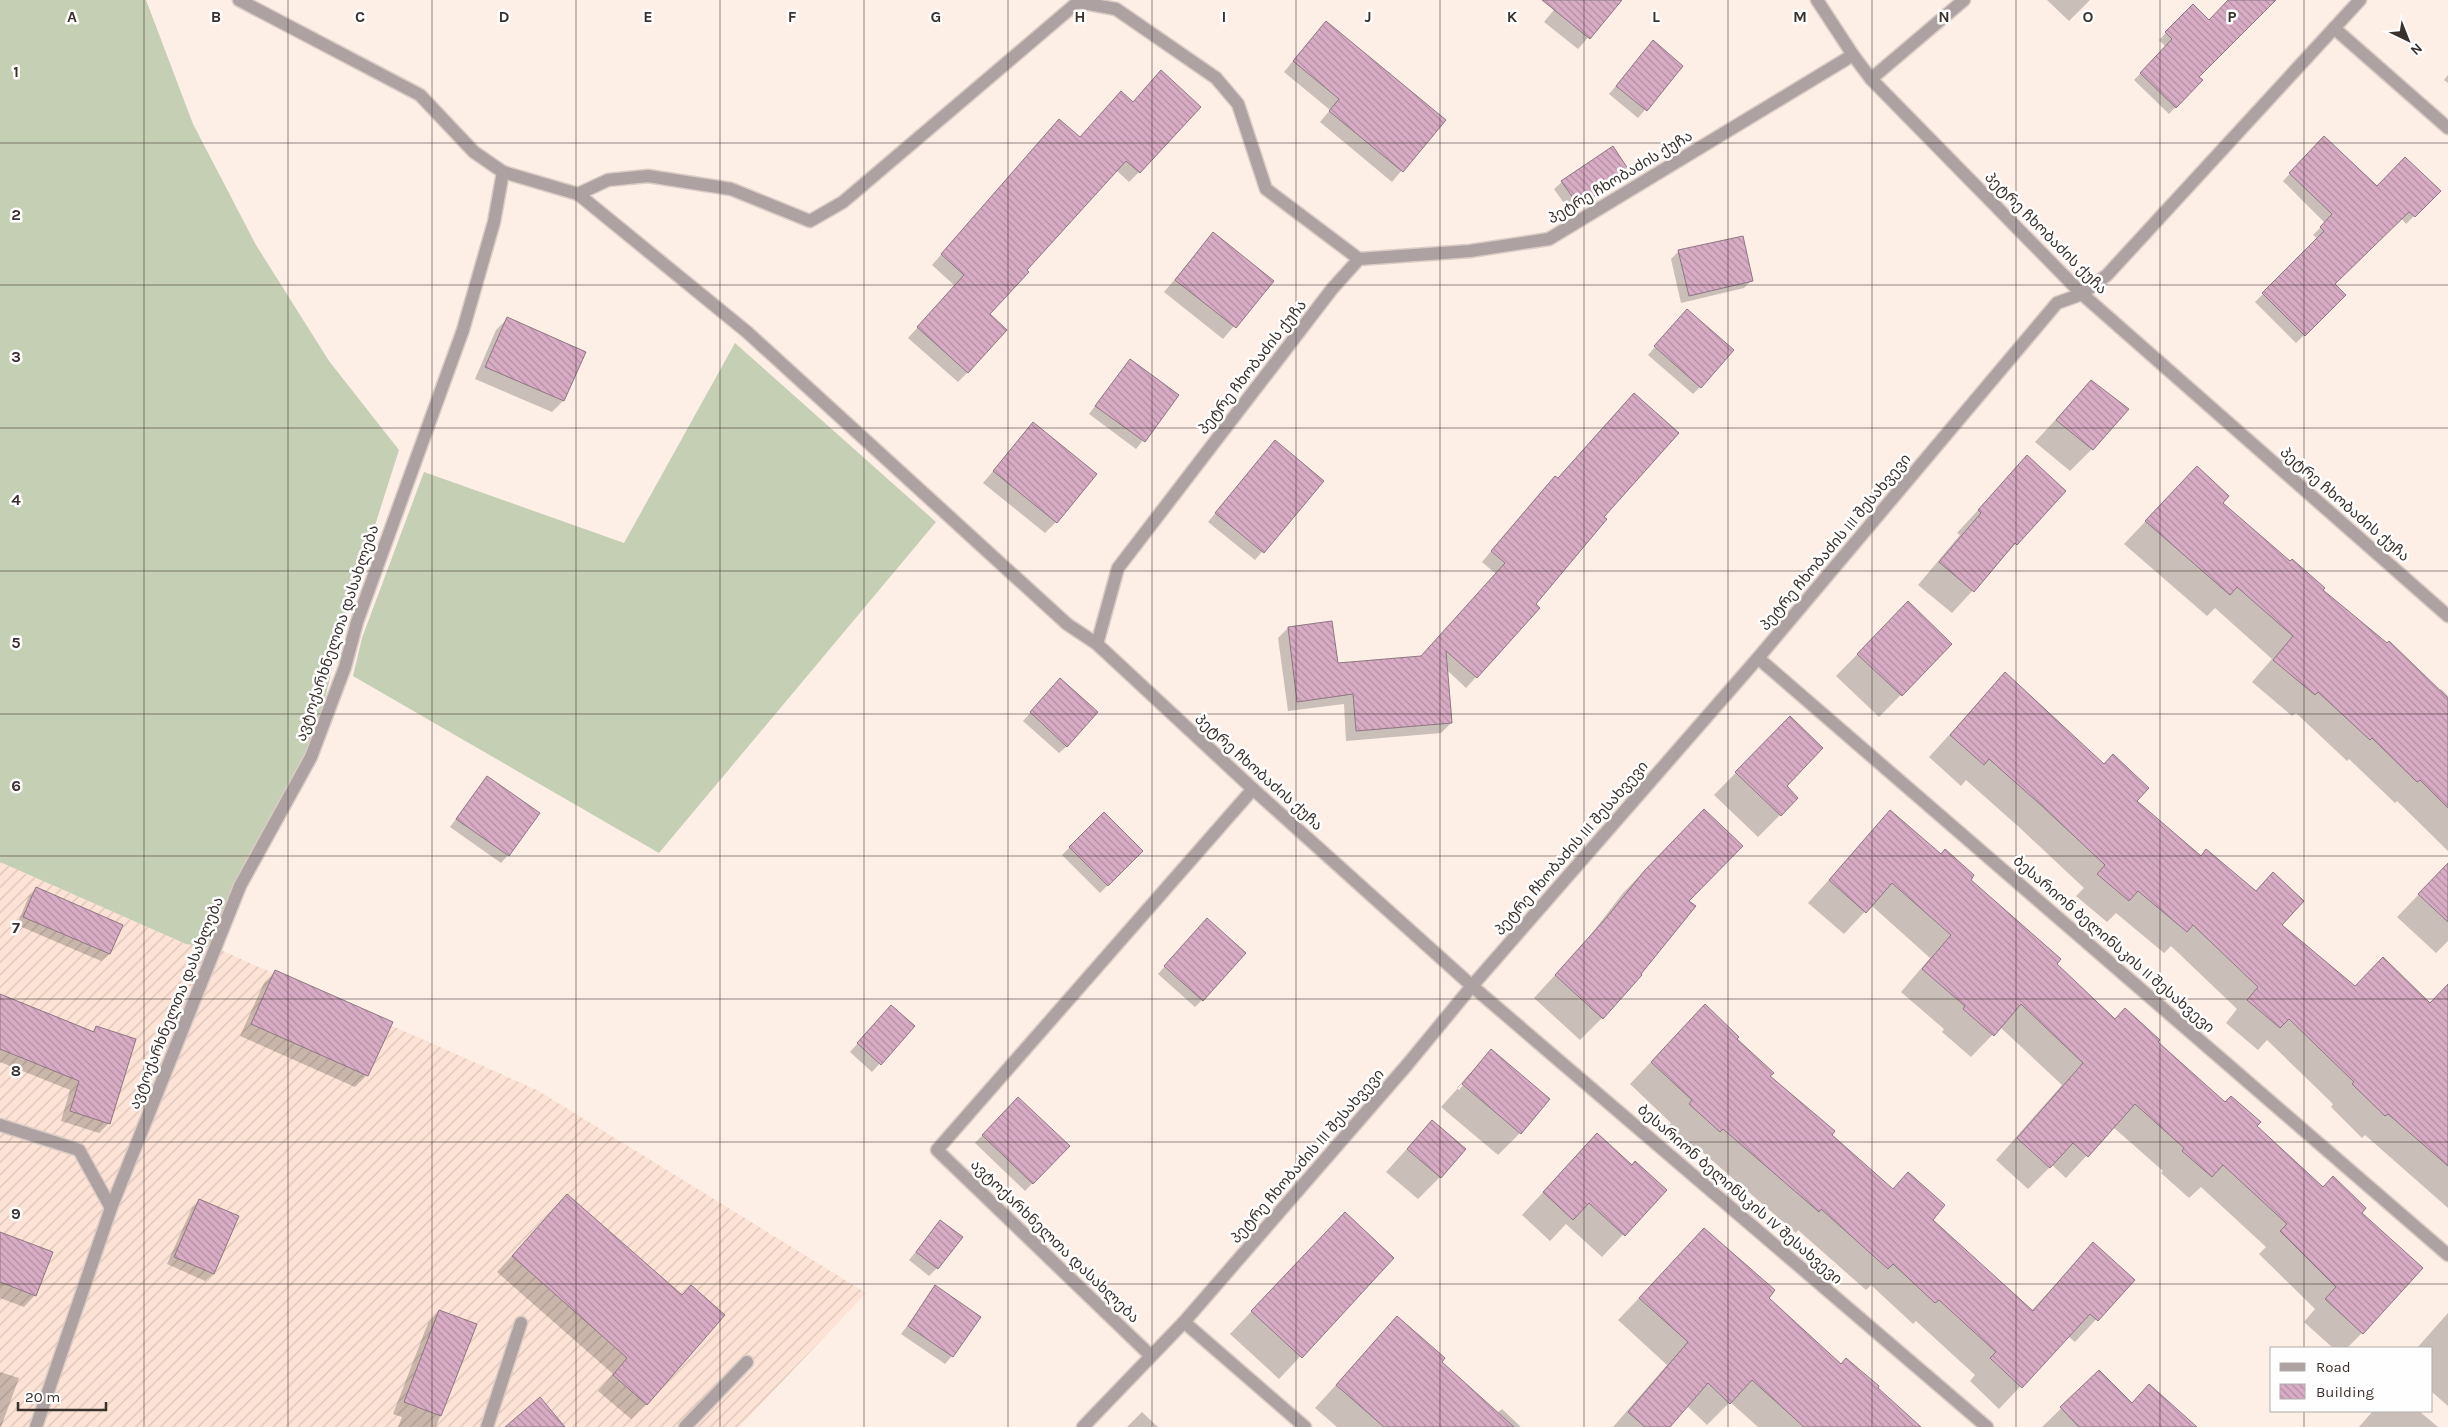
<svg xmlns="http://www.w3.org/2000/svg" width="2448" height="1427" font-family="Karla,'Noto Sans Georgian',sans-serif">
	<defs>
		<pattern id="industrial-furrows" width="10" height="10" patternUnits="userSpaceOnUse" patternTransform="scale(1.25)"><rect width="10" height="10" fill="#fde3d5"/><path d="M-1 1l2-2M0 10L10 0M9 11l2-2" fill="none" stroke="#dac3b7"/></pattern>
		<pattern id="building-back-hatch" width="6" height="6" patternUnits="userSpaceOnUse" patternTransform="scale(1.25)"><rect width="6" height="6" fill="#d9acc5"/><path d="M-1 5l2 2M0 0l6 6M5-1l2 2" fill="none" stroke="#b18da0"/></pattern>
	</defs>
	<rect width="100%" height="100%" fill="#fdeee6"/>
	<path fill="url(#industrial-furrows)" d="M 0,862 L 186,944 L 216,948 L 537,1090 L 866,1293 L 739,1427 L 0,1427 Z"/>
	<g fill="#c5cfb4">
		<path d="M 0,0 L 146,0 L 193,124 L 256,245 L 329,361 L 399,450 L 341,632 L 311,757 L 216,948 L 186,944 L 0,862 Z"/>
		<path d="M 735,343 L 936,522 L 659,853 L 353,676 L 362,638 L 424,472 L 624,543 Z"/>
	</g>
	<g fill="#0003" fill-rule="evenodd">
		<path d="M 1562,0 L 1620,0 L 1578,49 L 1544,22 Z"/>
		<path d="M 2047,0 L 2090,0 L 2069,21 Z"/>
		<path d="M 2229,0 L 2274,0 L 2198,77 L 2201,80 L 2169,114 L 2134,80 L 2166,47 L 2159,40 L 2193,6 L 2209,21 Z"/>
		<path d="M 1316,33 L 1444,120 L 1392,182 L 1320,122 L 1330,110 L 1284,72 Z"/>
		<path d="M 1653,42 L 1682,66 L 1638,118 L 1609,94 Z"/>
		<path d="M 2448,75 L 2448,83 L 2444,80 Z"/>
		<path d="M 1151,82 L 1139,172 L 1129,182 L 1116,170 L 1025,270 L 988,314 L 968,372 L 958,382 L 908,338 L 955,286 L 932,265 L 1050,130 L 1079,139 L 1132,103 Z"/>
		<path d="M 2324,138 L 2377,188 L 2439,191 L 2406,224 L 2401,218 L 2333,284 L 2344,295 L 2296,343 L 2255,302 L 2318,239 L 2313,235 L 2325,223 L 2283,181 Z"/>
		<path d="M 1629,171 L 1621,179 L 1571,213 L 1554,189 L 1562,182 Z"/>
		<path d="M 1213,234 L 1272,281 L 1223,339 L 1164,292 Z"/>
		<path d="M 1679,251 L 1752,280 L 1744,288 L 1681,303 L 1671,259 Z"/>
		<path d="M 508,318 L 585,352 L 563,401 L 552,412 L 475,379 L 496,330 Z"/>
		<path d="M 1680,318 L 1700,387 L 1693,394 L 1648,355 Z"/>
		<path d="M 1130,360 L 1178,396 L 1136,449 L 1089,414 Z"/>
		<path d="M 2091,381 L 2092,449 L 2070,471 L 2035,442 Z"/>
		<path d="M 1624,404 L 1602,517 L 1534,604 L 1539,608 L 1466,688 L 1447,670 L 1451,723 L 1441,733 L 1346,741 L 1344,704 L 1288,711 L 1278,638 L 1288,628 L 1337,664 L 1421,657 L 1496,574 L 1482,562 L 1545,487 L 1555,477 L 1557,479 Z"/>
		<path d="M 1033,424 L 1056,522 L 1045,533 L 983,483 Z"/>
		<path d="M 1268,449 L 1322,481 L 1255,560 L 1208,522 Z"/>
		<path d="M 2027,457 L 2064,491 L 1952,613 L 1918,585 L 1960,535 L 1957,533 Z"/>
		<path d="M 2175,490 L 2221,503 L 2439,691 L 2441,689 L 2448,696 L 2448,851 L 2397,801 L 2395,803 L 2349,759 L 2347,761 L 2296,713 L 2292,716 L 2252,682 L 2272,659 L 2215,608 L 2207,616 L 2124,544 Z"/>
		<path d="M 1886,625 L 1951,644 L 1879,717 L 1836,676 Z"/>
		<path d="M 2005,674 L 2135,801 L 2200,857 L 2206,851 L 2280,925 L 2354,987 L 2429,1005 L 2448,994 L 2448,1208 L 2365,1135 L 2362,1138 L 2331,1107 L 2333,1104 L 2267,1040 L 2258,1050 L 2226,1023 L 2237,1009 L 2171,946 L 2164,953 L 2116,913 L 2107,922 L 2076,896 L 2084,888 L 2020,828 L 1966,780 L 1961,786 L 1929,757 Z"/>
		<path d="M 1053,687 L 1067,746 L 1059,753 L 1023,721 Z"/>
		<path d="M 1768,740 L 1785,787 L 1797,798 L 1758,837 L 1714,795 Z"/>
		<path d="M 487,777 L 508,855 L 501,863 L 450,827 Z"/>
		<path d="M 1890,812 L 1969,880 L 2115,1020 L 2156,1042 L 2225,1104 L 2255,1126 L 2323,1189 L 2360,1213 L 2362,1333 L 2347,1348 L 2333,1348 L 2304,1322 L 2315,1309 L 2259,1254 L 2266,1247 L 2201,1187 L 2189,1198 L 2161,1173 L 2163,1171 L 2113,1127 L 2066,1178 L 2052,1165 L 2028,1189 L 1996,1160 L 2062,1085 L 2000,1027 L 1971,1057 L 1942,1032 L 1944,1029 L 1901,992 L 1930,958 L 1871,905 L 1844,934 L 1808,903 Z"/>
		<path d="M 1104,813 L 1142,851 L 1100,893 L 1062,855 Z"/>
		<path d="M 1682,832 L 1688,901 L 1602,1018 L 1580,1040 L 1534,998 L 1586,941 L 1623,893 Z"/>
		<path d="M 2448,864 L 2448,941 L 2436,953 L 2397,917 Z"/>
		<path d="M 37,889 L 121,925 L 109,954 L 101,961 L 17,925 L 29,896 Z"/>
		<path d="M 1200,927 L 1202,1000 L 1195,1007 L 1158,974 Z"/>
		<path d="M 276,971 L 367,1075 L 355,1087 L 240,1036 L 264,983 Z"/>
		<path d="M 0,995 L 92,1032 L 96,1028 L 109,1123 L 99,1133 L 61,1121 L 70,1090 L 0,1062 Z"/>
		<path d="M 884,1014 L 913,1026 L 872,1072 L 850,1052 Z"/>
		<path d="M 1683,1028 L 1735,1040 L 1768,1077 L 1831,1135 L 1893,1190 L 1931,1220 L 2031,1311 L 2093,1244 L 2133,1280 L 2075,1342 L 2068,1336 L 1999,1409 L 1970,1381 L 1975,1375 L 1916,1321 L 1913,1324 L 1871,1285 L 1866,1290 L 1798,1230 L 1796,1233 L 1700,1150 L 1697,1153 L 1668,1126 L 1671,1123 L 1630,1084 Z"/>
		<path d="M 1491,1051 L 1520,1133 L 1498,1155 L 1441,1107 ZM 1470,1073 L 1473,1073 L 1459,1090 L 1457,1088 Z"/>
		<path d="M 1018,1098 L 1068,1146 L 1025,1191 L 975,1143 Z"/>
		<path d="M 1432,1121 L 1440,1177 L 1418,1199 L 1386,1172 Z"/>
		<path d="M 1597,1134 L 1632,1166 L 1665,1190 L 1602,1257 L 1566,1224 L 1550,1241 L 1522,1215 Z"/>
		<path d="M 567,1195 L 682,1296 L 646,1404 L 631,1419 L 598,1391 L 613,1374 L 497,1272 Z"/>
		<path d="M 200,1201 L 237,1217 L 213,1274 L 205,1281 L 167,1264 L 192,1208 Z"/>
		<path d="M 940,1222 L 937,1268 L 929,1276 L 909,1260 Z"/>
		<path d="M 1704,1230 L 1767,1298 L 1840,1366 L 1876,1388 L 1919,1427 L 1758,1427 L 1730,1402 L 1707,1425 L 1687,1406 L 1669,1427 L 1613,1427 L 1667,1365 L 1618,1320 Z"/>
		<path d="M 0,1233 L 35,1295 L 24,1307 L 0,1298 Z"/>
		<path d="M 1323,1236 L 1393,1258 L 1279,1379 L 1230,1334 Z"/>
		<path d="M 936,1287 L 952,1356 L 945,1364 L 901,1334 Z"/>
		<path d="M 439,1311 L 475,1325 L 436,1427 L 398,1427 L 402,1417 L 393,1414 L 428,1323 Z"/>
		<path d="M 2448,1313 L 2448,1406 L 2432,1392 L 2432,1348 L 2417,1348 Z"/>
		<path d="M 1397,1318 L 1440,1362 L 1497,1413 L 1502,1409 L 1521,1427 L 1337,1427 L 1315,1408 Z"/>
		<path d="M 0,1372 L 19,1378 L 1,1427 L 0,1427 Z"/>
		<path d="M 2099,1372 L 2131,1404 L 2195,1427 L 2042,1427 Z"/>
		<path d="M 2373,1411 L 2419,1411 L 2438,1427 L 2359,1427 Z"/>
		<path d="M 1142,1412 L 1158,1427 L 1127,1427 Z"/>
	</g>
	<g fill="url(#building-back-hatch)" stroke="#8d7783">
		<path d="M 1542,0 L 1622,0 L 1590,39 Z"/>
		<path d="M 2228,0 L 2276,0 L 2199,77 L 2203,80 L 2176,108 L 2140,73 L 2172,39 L 2165,32 L 2193,4 L 2209,20 Z"/>
		<path d="M 1326,21 L 1446,120 L 1403,172 L 1329,111 L 1339,99 L 1293,61 Z"/>
		<path d="M 1653,40 L 1683,66 L 1647,111 L 1616,86 Z"/>
		<path d="M 1161,70 L 1201,107 L 1140,173 L 1126,161 L 1027,270 L 1029,272 L 990,314 L 1007,330 L 968,373 L 917,327 L 964,275 L 941,254 L 1059,119 L 1080,137 L 1121,91 L 1133,102 Z"/>
		<path d="M 2324,136 L 2377,186 L 2405,157 L 2441,191 L 2415,217 L 2409,212 L 2335,284 L 2346,295 L 2305,336 L 2262,293 L 2324,231 L 2320,227 L 2332,214 L 2289,173 Z"/>
		<path d="M 1613,146 L 1630,172 L 1579,206 L 1561,181 Z"/>
		<path d="M 1213,232 L 1274,281 L 1236,328 L 1175,280 Z"/>
		<path d="M 1743,236 L 1753,281 L 1689,296 L 1678,250 Z"/>
		<path d="M 1687,309 L 1734,350 L 1701,388 L 1654,346 Z"/>
		<path d="M 507,317 L 586,352 L 564,401 L 485,367 Z"/>
		<path d="M 1130,359 L 1179,395 L 1145,442 L 1095,406 Z"/>
		<path d="M 2091,380 L 2129,409 L 2093,450 L 2056,420 Z"/>
		<path d="M 1634,393 L 1679,433 L 1604,517 L 1607,519 L 1536,604 L 1540,608 L 1477,678 L 1446,651 L 1452,723 L 1356,731 L 1353,694 L 1297,702 L 1288,627 L 1332,621 L 1338,663 L 1421,656 L 1505,563 L 1491,551 L 1555,476 L 1558,478 Z"/>
		<path d="M 1033,422 L 1097,474 L 1057,523 L 993,471 Z"/>
		<path d="M 1275,440 L 1324,481 L 1264,553 L 1215,513 Z"/>
		<path d="M 2027,455 L 2066,491 L 2017,545 L 2015,543 L 1974,592 L 1939,562 L 1981,513 L 1978,510 Z"/>
		<path d="M 2197,466 L 2229,496 L 2223,503 L 2290,561 L 2292,559 L 2325,588 L 2323,590 L 2387,643 L 2389,641 L 2448,698 L 2448,808 L 2420,780 L 2417,782 L 2372,738 L 2370,740 L 2318,692 L 2315,695 L 2273,660 L 2293,636 L 2237,587 L 2230,595 L 2145,521 Z"/>
		<path d="M 1908,601 L 1952,644 L 1902,696 L 1857,654 Z"/>
		<path d="M 2005,672 L 2104,764 L 2113,754 L 2149,788 L 2137,801 L 2201,856 L 2206,849 L 2256,891 L 2273,872 L 2304,901 L 2282,925 L 2355,986 L 2383,957 L 2430,1003 L 2448,984 L 2448,1166 L 2388,1114 L 2385,1116 L 2352,1084 L 2354,1082 L 2289,1019 L 2280,1028 L 2247,1000 L 2258,987 L 2193,925 L 2187,932 L 2138,891 L 2129,901 L 2097,874 L 2105,865 L 2042,806 L 1989,759 L 1984,765 L 1950,735 Z"/>
		<path d="M 1060,678 L 1098,712 L 1067,747 L 1030,712 Z"/>
		<path d="M 1790,716 L 1823,748 L 1787,786 L 1798,798 L 1781,816 L 1735,772 Z"/>
		<path d="M 487,776 L 540,813 L 509,856 L 456,819 Z"/>
		<path d="M 1704,809 L 1743,846 L 1689,901 L 1696,906 L 1641,974 L 1642,975 L 1603,1019 L 1555,975 L 1607,917 L 1645,870 Z"/>
		<path d="M 1890,810 L 1941,854 L 1945,849 L 1974,875 L 1971,880 L 2061,959 L 2057,964 L 2115,1019 L 2125,1008 L 2160,1040 L 2158,1042 L 2225,1102 L 2231,1096 L 2261,1122 L 2257,1126 L 2323,1187 L 2333,1176 L 2366,1208 L 2362,1213 L 2423,1268 L 2363,1334 L 2325,1299 L 2336,1287 L 2280,1231 L 2287,1224 L 2223,1165 L 2212,1177 L 2182,1151 L 2184,1148 L 2135,1104 L 2088,1157 L 2073,1143 L 2050,1168 L 2017,1138 L 2083,1063 L 2021,1004 L 1994,1036 L 1963,1009 L 1965,1006 L 1922,969 L 1951,935 L 1892,883 L 1866,913 L 1829,880 Z"/>
		<path d="M 1104,812 L 1143,851 L 1108,886 L 1069,847 Z"/>
		<path d="M 2448,863 L 2448,922 L 2418,894 Z"/>
		<path d="M 36,887 L 123,925 L 110,954 L 23,917 Z"/>
		<path d="M 1207,918 L 1246,953 L 1203,1001 L 1164,966 Z"/>
		<path d="M 275,970 L 393,1022 L 368,1076 L 251,1024 Z"/>
		<path d="M 0,994 L 94,1032 L 96,1026 L 136,1039 L 110,1124 L 70,1111 L 79,1081 L 0,1049 Z"/>
		<path d="M 1705,1004 L 1739,1037 L 1737,1039 L 1774,1073 L 1770,1076 L 1835,1131 L 1832,1135 L 1893,1189 L 1908,1172 L 1945,1205 L 1933,1220 L 2033,1311 L 2093,1242 L 2135,1280 L 2098,1321 L 2090,1314 L 2022,1388 L 1990,1358 L 1996,1352 L 1939,1300 L 1935,1303 L 1893,1264 L 1888,1269 L 1821,1209 L 1819,1212 L 1723,1129 L 1720,1132 L 1689,1104 L 1692,1100 L 1651,1062 Z"/>
		<path d="M 891,1005 L 915,1026 L 881,1065 L 857,1043 Z"/>
		<path d="M 1491,1049 L 1550,1099 L 1521,1134 L 1462,1084 Z"/>
		<path d="M 1018,1097 L 1070,1146 L 1033,1184 L 982,1135 Z"/>
		<path d="M 1432,1120 L 1466,1149 L 1441,1178 L 1407,1149 Z"/>
		<path d="M 1597,1133 L 1632,1165 L 1635,1161 L 1667,1190 L 1625,1236 L 1589,1203 L 1573,1220 L 1543,1192 Z"/>
		<path d="M 567,1194 L 682,1295 L 691,1285 L 725,1315 L 647,1405 L 613,1375 L 627,1358 L 512,1256 Z"/>
		<path d="M 199,1199 L 239,1216 L 214,1274 L 174,1257 Z"/>
		<path d="M 1345,1212 L 1394,1258 L 1302,1358 L 1251,1311 Z"/>
		<path d="M 940,1220 L 963,1237 L 938,1269 L 916,1252 Z"/>
		<path d="M 1704,1228 L 1775,1290 L 1769,1298 L 1841,1364 L 1846,1358 L 1879,1386 L 1878,1388 L 1921,1427 L 1804,1427 L 1752,1380 L 1730,1404 L 1708,1383 L 1670,1427 L 1645,1427 L 1628,1412 L 1688,1342 L 1639,1298 Z"/>
		<path d="M 0,1232 L 53,1252 L 36,1296 L 0,1282 Z"/>
		<path d="M 935,1285 L 981,1317 L 953,1357 L 908,1326 Z"/>
		<path d="M 439,1310 L 477,1324 L 441,1416 L 404,1402 Z"/>
		<path d="M 1397,1316 L 1445,1358 L 1442,1362 L 1514,1427 L 1384,1427 L 1336,1385 Z"/>
		<path d="M 2099,1370 L 2132,1403 L 2149,1384 L 2197,1427 L 2079,1427 L 2060,1407 Z"/>
		<path d="M 540,1397 L 565,1427 L 505,1427 Z"/>
	</g>
	<g fill="none" stroke-linecap="round" stroke-linejoin="round">
		<defs>
			<g id="service">
				<path d="M 487,1427 L 521,1323"/>
				<path d="M 685,1427 L 747,1362"/>
			</g>
			<g id="minor">
				<path d="M 239,0 L 420,95 L 474,152 L 503,172 L 578,194 L 747,332 L 1067,624 L 1097,644 L 1253,789 L 1472,986 L 1987,1427"/>
				<path d="M 1817,0 L 1853,55 L 1871,79 L 2082,294 L 2107,275 L 2360,0"/>
				<path d="M 2334,28 L 2448,128"/>
				<path d="M 1871,79 L 1964,0"/>
				<path d="M 578,194 L 608,180 L 648,176 L 731,189 L 810,221 L 843,202 L 1078,2 L 1116,9 L 1216,78 L 1238,104 L 1266,189 L 1359,259"/>
				<path d="M 1097,644 L 1118,568 L 1332,289 L 1359,259 L 1470,251 L 1549,239 L 1853,55"/>
				<path d="M 1758,658 L 2448,1255"/>
				<path d="M 0,1125 L 79,1150 L 111,1208"/>
				<path d="M 1184,1322 L 1305,1427"/>
				<path d="M 1150,1355 L 937,1150 L 1253,789"/>
				<path d="M 36,1427 L 111,1208 L 240,886 L 311,757 L 345,667 L 357,622 L 463,330 L 494,222 L 503,172"/>
			</g>
			<path id="tertiary" d="M 1083,1427 L 1184,1322 L 1407,1065 L 1472,986 L 1758,658 L 2057,303 L 2082,294 L 2448,616"/>
		</defs>
		<use href="#service" stroke="#daccc5" stroke-width="15"/>
		<use href="#minor" stroke="#daccc5" stroke-width="15"/>
		<use href="#tertiary" stroke="#daccc5" stroke-width="15"/>
		<use href="#service" stroke="#aea1a2" stroke-width="12"/>
		<use href="#minor" stroke="#aea1a2" stroke-width="12"/>
		<use href="#tertiary" stroke="#aea1a2" stroke-width="12"/>
	</g>
	<path fill="none" stroke="#3b312c" stroke-width="1" stroke-opacity="0.55" d="M 144,0 L 144,1427M 288,0 L 288,1427M 432,0 L 432,1427M 576,0 L 576,1427M 720,0 L 720,1427M 864,0 L 864,1427M 1008,0 L 1008,1427M 1152,0 L 1152,1427M 1296,0 L 1296,1427M 1440,0 L 1440,1427M 1584,0 L 1584,1427M 1728,0 L 1728,1427M 1872,0 L 1872,1427M 2016,0 L 2016,1427M 2160,0 L 2160,1427M 2304,0 L 2304,1348M 0,143 L 2448,143M 0,285 L 2448,285M 0,428 L 2448,428M 0,571 L 2448,571M 0,714 L 2448,714M 0,856 L 2448,856M 0,999 L 2448,999M 0,1142 L 2448,1142M 0,1284 L 2448,1284M 2304,1411 L 2304,1427"/>
	<g text-anchor="middle" dominant-baseline="central" stroke-width="5" stroke-linejoin="round" paint-order="stroke">
		<g font-size="15" fill="#3b312c" stroke="#fefefe">
			<text transform="translate(1620 177) rotate(-31)">პეტრე ჩხობაძის ქუჩა</text>
			<text transform="translate(2046 233) rotate(45)">პეტრე ჩხობაძის ქუჩა</text>
			<text transform="translate(1252 367) rotate(-52)">პეტრე ჩხობაძის ქუჩა</text>
			<text transform="translate(2345 504) rotate(41)">პეტრე ჩხობაძის ქუჩა</text>
			<text transform="translate(1835 542) rotate(-50)">პეტრე ჩხობაძის III შესახვევი</text>
			<text transform="translate(337 633) rotate(-71)">ავტოქარხნელთა დასახლება</text>
			<text transform="translate(1259 772) rotate(42)">პეტრე ჩხობაძის ქუჩა</text>
			<text transform="translate(1571 848) rotate(-49)">პეტრე ჩხობაძის III შესახვევი</text>
			<text transform="translate(2114 944) rotate(41)">ბესარიონ ბელინსკის II შესახვევი</text>
			<text transform="translate(176 1003) rotate(-68)">ავტოქარხნელთა დასახლება</text>
			<text transform="translate(1307 1156) rotate(-49)">პეტრე ჩხობაძის III შესახვევი</text>
			<text transform="translate(1740 1194) rotate(41)">ბესარიონ ბელინსკის IV შესახვევი</text>
			<text transform="translate(1055 1241) rotate(44)">ავტოქარხნელთა დასახლება</text>
		</g>
	</g>
	<g font-size="16" text-anchor="middle" font-weight="bold" fill="#3b312c" stroke="#fefefe" stroke-width="5" stroke-linejoin="round" paint-order="stroke">
		<text x="72" y="22">A</text>
		<text x="216" y="22">B</text>
		<text x="360" y="22">C</text>
		<text x="504" y="22">D</text>
		<text x="648" y="22">E</text>
		<text x="792" y="22">F</text>
		<text x="936" y="22">G</text>
		<text x="1080" y="22">H</text>
		<text x="1224" y="22">I</text>
		<text x="1368" y="22">J</text>
		<text x="1512" y="22">K</text>
		<text x="1656" y="22">L</text>
		<text x="1800" y="22">M</text>
		<text x="1944" y="22">N</text>
		<text x="2088" y="22">O</text>
		<text x="2232" y="22">P</text>
		<text x="16" y="77">1</text>
		<text x="16" y="220">2</text>
		<text x="16" y="362">3</text>
		<text x="16" y="505">4</text>
		<text x="16" y="648">5</text>
		<text x="16" y="791">6</text>
		<text x="16" y="933">7</text>
		<text x="16" y="1076">8</text>
		<text x="16" y="1219">9</text>
	</g>
	<rect x="2270" y="1347" width="162" height="65" fill="#fefefe" stroke="#b0acaa"/>
	<rect x="2280" y="1363" width="25" height="8" fill="#aea1a2" stroke="#b0acaa"/>
	<text x="2316" y="1372" font-size="15" fill="#3b312c">Road</text>
	<rect x="2280" y="1384" width="25" height="15" fill="url(#building-back-hatch)" stroke="#b0acaa"/>
	<text x="2316" y="1397" font-size="15" fill="#3b312c">Building</text>
	<g transform="translate(2408 40) rotate(137)" stroke="#fefefe" stroke-width="4" paint-order="stroke">
	<path d="M0-4L9 19L0 12L-9 19Z" fill="#3b312c"/>
	<text y="-8" font-size="14" font-weight="bold" text-anchor="middle" fill="#3b312c">N</text>
	</g>
	<path d="M18 1402v8h88v-8" fill="none" stroke="#3b312c" stroke-width="2.5"/>
	<text x="25" y="1402" font-size="15" fill="#3b312c" stroke="#fefefe" stroke-width="4" paint-order="stroke">20 m</text>
</svg>
